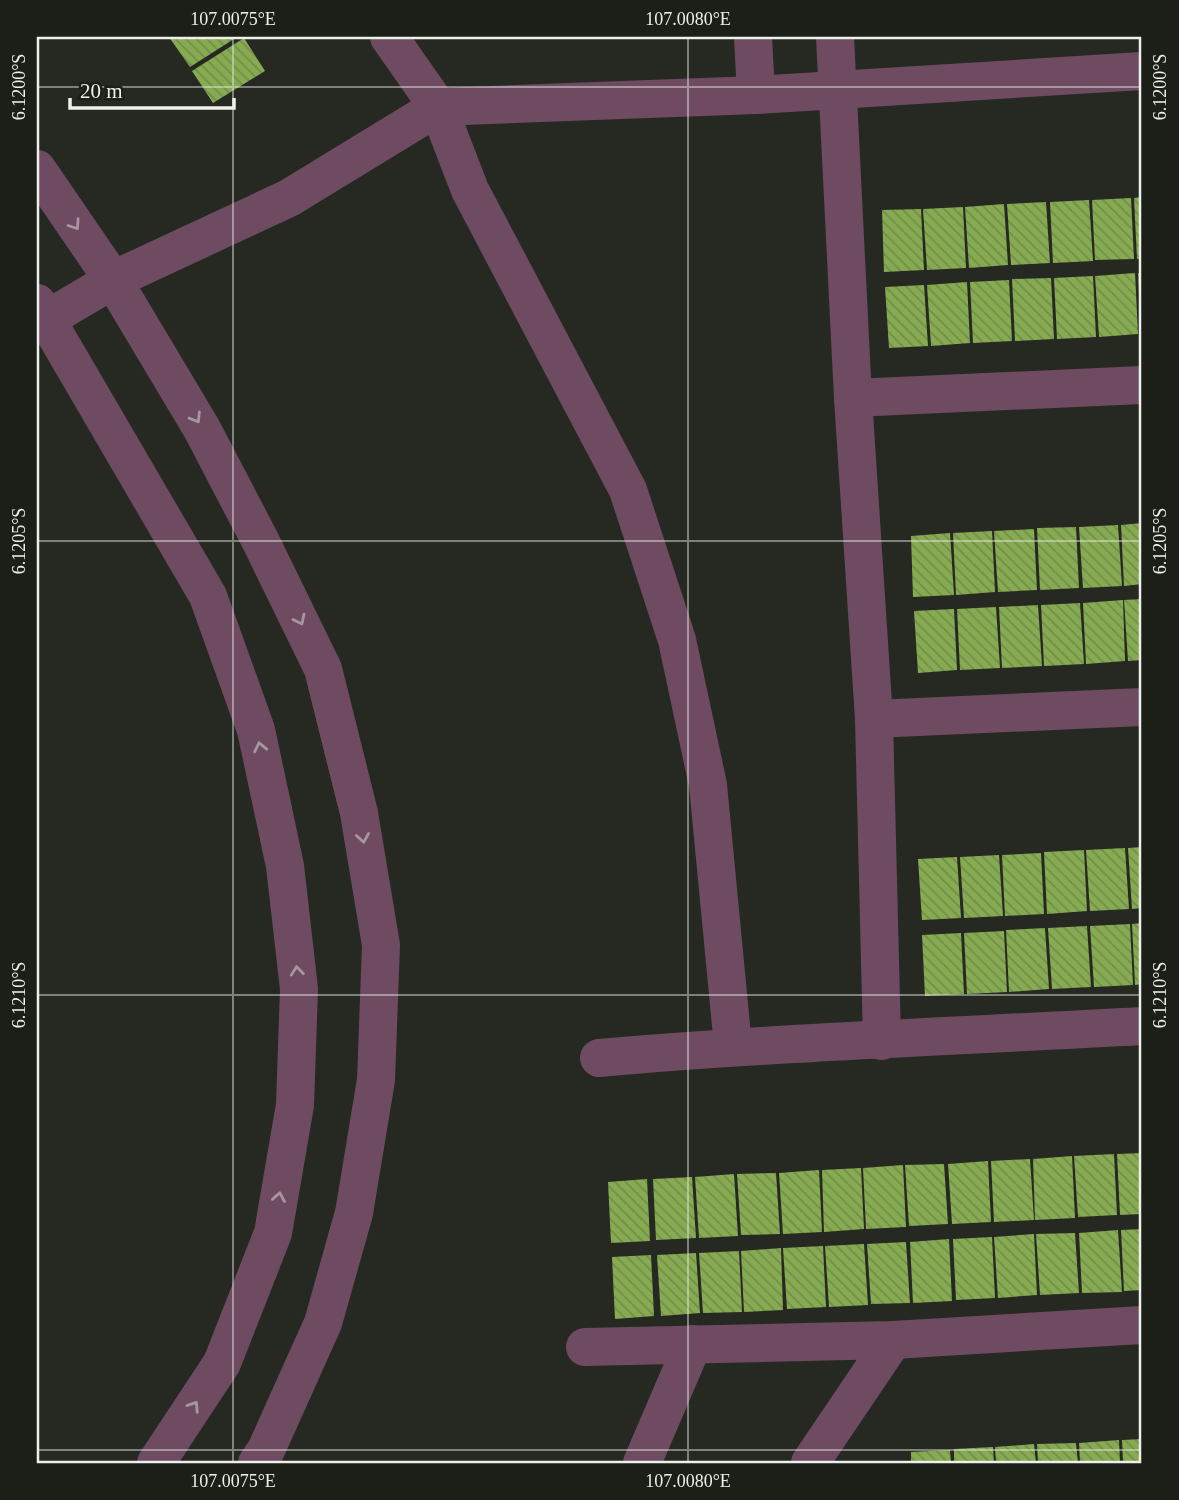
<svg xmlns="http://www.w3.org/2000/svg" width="1179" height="1500" font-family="'Times New Roman',serif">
	<defs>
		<pattern id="building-back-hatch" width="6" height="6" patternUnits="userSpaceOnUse" patternTransform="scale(1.75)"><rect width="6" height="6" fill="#86ab50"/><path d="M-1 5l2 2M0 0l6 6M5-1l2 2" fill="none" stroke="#738d4d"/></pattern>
	</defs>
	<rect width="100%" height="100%" fill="#252922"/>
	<g fill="url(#building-back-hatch)">
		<path d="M 169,37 L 237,37 L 190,67 Z"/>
		<path d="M 244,38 L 265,71 L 213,103 L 192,71 Z"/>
		<path d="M 1142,197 L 1142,258 L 1137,259 L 1134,198 Z"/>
		<path d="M 1131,198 L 1134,259 L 1095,260 L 1092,200 Z"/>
		<path d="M 1089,200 L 1093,261 L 1053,263 L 1050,202 Z"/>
		<path d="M 1046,202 L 1050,263 L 1011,265 L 1007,204 Z"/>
		<path d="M 1004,204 L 1008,265 L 969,268 L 965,207 Z"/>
		<path d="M 963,207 L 966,268 L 927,270 L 923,209 Z"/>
		<path d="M 921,209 L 924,270 L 884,272 L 882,210 Z"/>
		<path d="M 1135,273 L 1138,334 L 1099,337 L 1095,276 Z"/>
		<path d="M 1138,273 L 1142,273 L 1142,317 L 1140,317 Z"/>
		<path d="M 1093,276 L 1096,337 L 1057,339 L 1054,278 Z"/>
		<path d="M 1051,278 L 1054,339 L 1015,341 L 1012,279 Z"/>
		<path d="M 1009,280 L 1012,341 L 973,343 L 970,282 Z"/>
		<path d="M 967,282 L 970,343 L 931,346 L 927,285 Z"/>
		<path d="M 924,285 L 928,346 L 889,348 L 885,287 Z"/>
		<path d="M 1142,523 L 1142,584 L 1124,586 L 1121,525 Z"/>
		<path d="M 1118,525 L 1122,586 L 1083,588 L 1079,527 Z"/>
		<path d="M 1076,527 L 1079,588 L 1040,590 L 1037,528 Z"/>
		<path d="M 1034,529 L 1037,590 L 998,592 L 994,531 Z"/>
		<path d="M 992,531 L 995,592 L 956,595 L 953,533 Z"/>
		<path d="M 950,533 L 954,595 L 913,597 L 911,536 Z"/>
		<path d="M 1142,599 L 1142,660 L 1128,661 L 1124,600 Z"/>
		<path d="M 1123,600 L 1125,661 L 1086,664 L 1083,603 Z"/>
		<path d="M 1080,603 L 1084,664 L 1044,666 L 1041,605 Z"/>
		<path d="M 1038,605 L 1042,666 L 1002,668 L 999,607 Z"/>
		<path d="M 996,607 L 1000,668 L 960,670 L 957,609 Z"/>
		<path d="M 954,609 L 957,670 L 918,673 L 914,611 Z"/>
		<path d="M 1142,847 L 1142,908 L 1132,909 L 1128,848 Z"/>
		<path d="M 1125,848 L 1129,909 L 1090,911 L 1086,850 Z"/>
		<path d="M 1084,850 L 1087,911 L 1047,914 L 1044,852 Z"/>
		<path d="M 1041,853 L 1044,914 L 1005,916 L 1002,855 Z"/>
		<path d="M 999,855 L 1003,916 L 964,918 L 960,857 Z"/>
		<path d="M 957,857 L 961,918 L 922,920 L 918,859 Z"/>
		<path d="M 1142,923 L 1142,984 L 1135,985 L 1132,924 Z"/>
		<path d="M 1130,924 L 1133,985 L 1094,987 L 1090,926 Z"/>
		<path d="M 1087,926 L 1091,987 L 1052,989 L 1048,928 Z"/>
		<path d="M 1045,928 L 1049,989 L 1009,992 L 1006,930 Z"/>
		<path d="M 1004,931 L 1007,992 L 967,994 L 964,933 Z"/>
		<path d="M 961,933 L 964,994 L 925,996 L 922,935 Z"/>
		<path d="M 1142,1153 L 1142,1214 L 1120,1215 L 1117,1154 Z"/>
		<path d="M 1114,1154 L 1117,1215 L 1078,1217 L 1074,1156 Z"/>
		<path d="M 1072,1156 L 1075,1218 L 1035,1220 L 1033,1159 Z"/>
		<path d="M 1030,1159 L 1034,1220 L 994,1222 L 991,1161 Z"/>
		<path d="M 988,1161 L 991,1222 L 952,1224 L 948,1164 Z"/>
		<path d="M 944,1164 L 948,1224 L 909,1226 L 905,1165 Z"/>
		<path d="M 903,1165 L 906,1227 L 866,1229 L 863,1168 Z"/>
		<path d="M 861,1168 L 864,1229 L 824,1232 L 822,1170 Z"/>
		<path d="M 819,1170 L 822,1232 L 783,1234 L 779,1173 Z"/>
		<path d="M 776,1173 L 780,1234 L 741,1235 L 737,1174 Z"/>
		<path d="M 734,1174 L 738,1236 L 699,1238 L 695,1177 Z"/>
		<path d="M 692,1177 L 696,1238 L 656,1240 L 653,1179 Z"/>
		<path d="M 647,1179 L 650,1241 L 611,1243 L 608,1182 Z"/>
		<path d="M 1142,1229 L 1142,1290 L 1124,1291 L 1121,1230 Z"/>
		<path d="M 1118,1230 L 1122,1292 L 1082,1293 L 1079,1233 Z"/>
		<path d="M 1075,1233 L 1079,1293 L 1040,1295 L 1036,1234 Z"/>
		<path d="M 1034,1234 L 1037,1295 L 998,1298 L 994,1237 Z"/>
		<path d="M 992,1237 L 995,1298 L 956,1300 L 953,1239 Z"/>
		<path d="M 949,1239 L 952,1301 L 913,1303 L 910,1242 Z"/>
		<path d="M 906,1242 L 910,1303 L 871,1304 L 867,1244 Z"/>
		<path d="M 864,1244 L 868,1305 L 829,1307 L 825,1246 Z"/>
		<path d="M 823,1246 L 826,1307 L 787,1309 L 783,1248 Z"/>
		<path d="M 781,1248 L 783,1310 L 744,1312 L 741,1251 Z"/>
		<path d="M 739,1251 L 742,1312 L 703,1313 L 699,1253 Z"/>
		<path d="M 696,1253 L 700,1313 L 661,1316 L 657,1255 Z"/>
		<path d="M 651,1255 L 654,1316 L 615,1319 L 612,1257 Z"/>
		<path d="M 1142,1439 L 1142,1463 L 1123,1463 L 1122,1440 Z"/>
		<path d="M 1119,1440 L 1120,1463 L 1080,1463 L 1079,1443 Z"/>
		<path d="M 1076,1443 L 1078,1463 L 1038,1463 L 1037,1444 Z"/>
		<path d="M 1034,1444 L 1036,1463 L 996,1463 L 995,1447 Z"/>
		<path d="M 993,1447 L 994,1463 L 954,1463 L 954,1449 Z"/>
		<path d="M 950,1450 L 951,1463 L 911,1463 L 911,1452 Z"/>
	</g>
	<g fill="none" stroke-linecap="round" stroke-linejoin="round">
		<g stroke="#6e4b61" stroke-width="38">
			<path d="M 389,37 L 438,107 L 470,190 L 628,490 L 677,640 L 708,785 L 733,1046"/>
			<path d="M 753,37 L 756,95"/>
			<path d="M 835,37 L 853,398 L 874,719 L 882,1041"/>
			<path d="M 37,169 L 113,280 L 202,429 L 261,542 L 323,669 L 359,813 L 381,945 L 376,1080 L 354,1213 L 323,1323 L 266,1450 L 257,1463"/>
			<path d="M 37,303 L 208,596 L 256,730 L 285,866 L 299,989 L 295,1105 L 273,1233 L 222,1363 L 156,1463"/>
			<path d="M 37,325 L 113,280 L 289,198 L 438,107 L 756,95 L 1142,71"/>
			<path d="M 853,398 L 1142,385"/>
			<path d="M 874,719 L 1142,707"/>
			<path d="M 599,1058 C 780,1042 961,1036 1142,1026"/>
			<path d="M 585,1347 L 893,1340 L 1142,1325"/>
			<path d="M 642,1463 L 693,1344"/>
			<path d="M 810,1463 L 893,1340"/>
		</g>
	</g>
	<defs><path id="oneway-chevron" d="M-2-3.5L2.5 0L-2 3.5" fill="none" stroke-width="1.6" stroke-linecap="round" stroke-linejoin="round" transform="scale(1.75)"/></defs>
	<g stroke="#a7959f">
		<use href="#oneway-chevron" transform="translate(75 225) rotate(56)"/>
		<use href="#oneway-chevron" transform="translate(196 418) rotate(59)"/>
		<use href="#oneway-chevron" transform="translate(300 620) rotate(64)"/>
		<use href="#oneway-chevron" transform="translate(260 747) rotate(-102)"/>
		<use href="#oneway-chevron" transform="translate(363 838) rotate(81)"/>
		<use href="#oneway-chevron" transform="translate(297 971) rotate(-96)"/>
		<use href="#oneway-chevron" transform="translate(279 1197) rotate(-80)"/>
		<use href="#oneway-chevron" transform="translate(194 1406) rotate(-57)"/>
	</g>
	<path fill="none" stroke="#edefea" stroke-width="2" stroke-opacity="0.45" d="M 233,37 L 233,1463M 688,37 L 688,1463M 37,87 L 1142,87M 37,541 L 1142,541M 37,995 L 1142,995M 37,1450 L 1142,1450"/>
	<rect width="1179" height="1500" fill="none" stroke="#1c1f18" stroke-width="77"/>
	<path d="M70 98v10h164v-10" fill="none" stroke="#edefea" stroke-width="3.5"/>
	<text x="80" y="98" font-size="21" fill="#edefea" stroke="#1c1f18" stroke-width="5" paint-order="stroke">20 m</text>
	<rect x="38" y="38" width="1102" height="1424" fill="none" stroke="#edefea" stroke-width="2.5"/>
	<g font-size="18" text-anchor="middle" fill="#edefea">
		<text x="233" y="25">107.0075°E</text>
		<text x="688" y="25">107.0080°E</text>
		<text transform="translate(19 87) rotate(-90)" y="6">6.1200°S</text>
		<text transform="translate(1160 87) rotate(-90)" y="6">6.1200°S</text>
		<text transform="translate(19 541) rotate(-90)" y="6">6.1205°S</text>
		<text transform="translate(1160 541) rotate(-90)" y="6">6.1205°S</text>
		<text transform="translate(19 995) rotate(-90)" y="6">6.1210°S</text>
		<text transform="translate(1160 995) rotate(-90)" y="6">6.1210°S</text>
		<text x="233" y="1487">107.0075°E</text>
		<text x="688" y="1487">107.0080°E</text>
	</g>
</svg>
